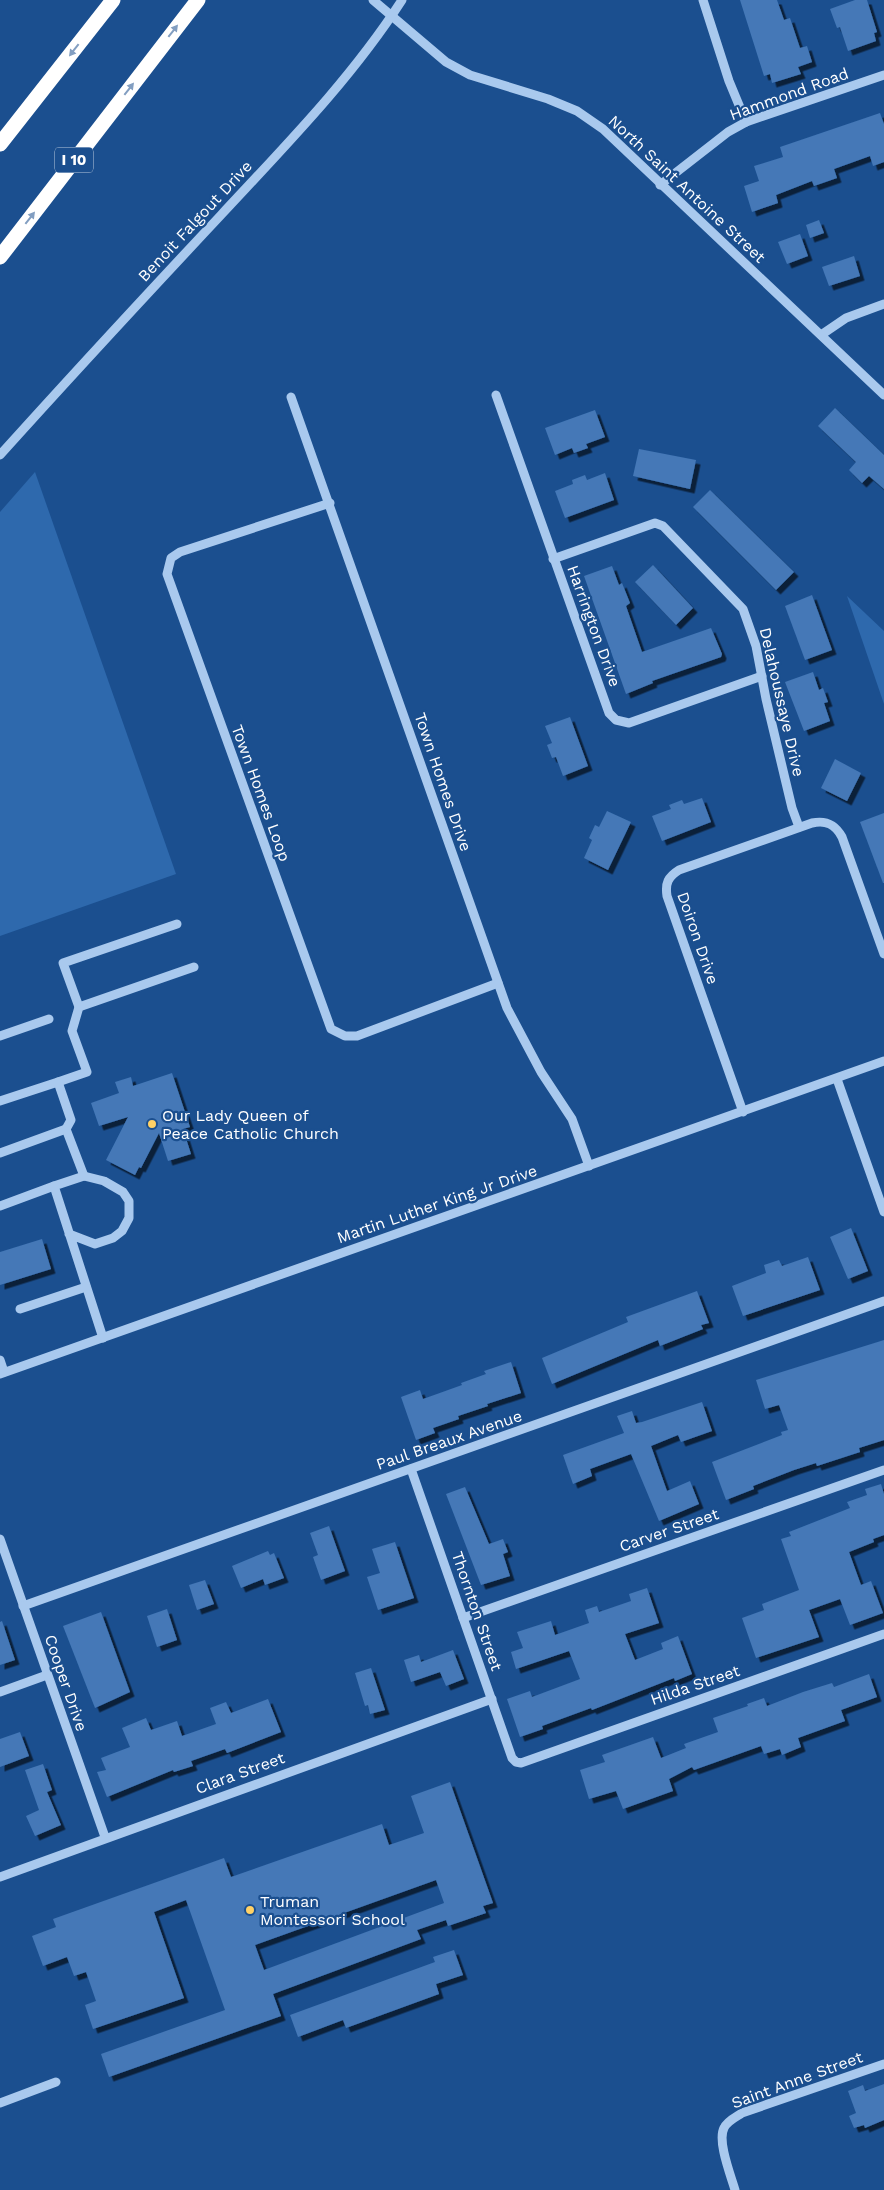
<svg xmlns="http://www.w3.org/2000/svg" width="884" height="2190" font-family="'Work Sans',sans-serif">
	<defs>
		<filter id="shadow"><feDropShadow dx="4.5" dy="4.5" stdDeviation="0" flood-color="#0009"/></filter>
	</defs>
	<rect width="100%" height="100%" fill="#1b4f8f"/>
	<g fill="#2e69ad">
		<path d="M 35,472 L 176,874 L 0,936 L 0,512 Z"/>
		<path d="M 847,596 L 884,631 L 884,704 Z"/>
	</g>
	<g fill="#4478b7" fill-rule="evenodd" filter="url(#shadow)">
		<path d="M 740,0 L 777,0 L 784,20 L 790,18 L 800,48 L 807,46 L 812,62 L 798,67 L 801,74 L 772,83 L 770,74 L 764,76 Z"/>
		<path d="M 855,0 L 867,0 L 877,32 L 874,33 L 876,41 L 848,51 L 840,27 L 837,28 L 830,9 Z"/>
		<path d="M 880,113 L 884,124 L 884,162 L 873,166 L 870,156 L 834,169 L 837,178 L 814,186 L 812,181 L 776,195 L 778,203 L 752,212 L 744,186 L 759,181 L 754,166 L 783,157 L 780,147 Z"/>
		<path d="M 819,220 L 824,233 L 810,238 L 806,225 Z"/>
		<path d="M 800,234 L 808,256 L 787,264 L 778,242 Z"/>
		<path d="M 854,256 L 860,276 L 829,286 L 822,267 Z"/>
		<path d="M 835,408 L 884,455 L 884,489 L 869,476 L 862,483 L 849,470 L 856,462 L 818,426 Z"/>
		<path d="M 595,410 L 605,437 L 586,444 L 588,448 L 574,453 L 572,448 L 555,455 L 545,428 Z"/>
		<path d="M 639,449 L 696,460 L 690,489 L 633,476 Z"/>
		<path d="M 605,473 L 614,500 L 565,518 L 555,491 L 573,484 L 572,480 L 585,475 L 587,480 Z"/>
		<path d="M 710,490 L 794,572 L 776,590 L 693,507 Z"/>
		<path d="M 653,565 L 693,608 L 676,625 L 635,582 Z"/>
		<path d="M 612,566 L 619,585 L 622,583 L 630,603 L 626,606 L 642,652 L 711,628 L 722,654 L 721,657 L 652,681 L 653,683 L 626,694 L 584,576 Z"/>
		<path d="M 812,595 L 832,650 L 805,660 L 785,606 Z"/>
		<path d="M 813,672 L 819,690 L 823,688 L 828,702 L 824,703 L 830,721 L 804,731 L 785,682 Z"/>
		<path d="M 570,717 L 588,766 L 563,776 L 556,757 L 552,758 L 547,745 L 552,743 L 545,726 Z"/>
		<path d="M 835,759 L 861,773 L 847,801 L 821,788 Z"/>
		<path d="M 702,798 L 711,822 L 662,841 L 652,816 L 671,809 L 669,805 L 682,800 L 684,804 Z"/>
		<path d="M 607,811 L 631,822 L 608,870 L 584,858 L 592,840 L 589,838 L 595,825 L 599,827 Z"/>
		<path d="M 884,813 L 884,883 L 883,883 L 860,822 Z"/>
		<path d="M 172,1073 L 190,1127 L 183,1129 L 191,1154 L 168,1161 L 159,1133 L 141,1168 L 139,1167 L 135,1175 L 106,1160 L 128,1117 L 99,1126 L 91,1103 L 119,1093 L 115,1082 L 131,1077 L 133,1086 Z"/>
		<path d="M 851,1228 L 868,1271 L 848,1279 L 830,1237 Z"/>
		<path d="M 42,1239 L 51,1269 L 0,1285 L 0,1252 Z"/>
		<path d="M 808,1257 L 820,1290 L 743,1316 L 732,1286 L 766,1273 L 764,1265 L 779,1260 L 782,1266 Z"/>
		<path d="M 697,1291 L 709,1323 L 701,1325 L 703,1329 L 660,1346 L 658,1340 L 552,1384 L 542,1358 L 628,1322 L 626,1317 Z"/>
		<path d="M 884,1340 L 884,1440 L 859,1448 L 860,1452 L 817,1466 L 816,1463 L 794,1470 L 753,1486 L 754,1489 L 726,1500 L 712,1462 L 782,1435 L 781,1432 L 788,1430 L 779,1405 L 765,1409 L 756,1380 Z"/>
		<path d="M 511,1362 L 521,1393 L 487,1404 L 488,1406 L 458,1416 L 459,1419 L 433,1428 L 435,1433 L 416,1440 L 401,1397 L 420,1390 L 423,1399 L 462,1385 L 461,1383 L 486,1374 L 484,1371 Z"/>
		<path d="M 702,1402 L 712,1431 L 681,1442 L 678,1435 L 651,1446 L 667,1491 L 690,1481 L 699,1504 L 659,1521 L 631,1454 L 590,1469 L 592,1476 L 573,1484 L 563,1455 L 624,1433 L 617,1416 L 632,1411 L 636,1423 L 642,1422 Z"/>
		<path d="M 881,1484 L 884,1494 L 884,1535 L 873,1539 L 874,1542 L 849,1552 L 861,1585 L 871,1581 L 883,1613 L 850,1625 L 840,1599 L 809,1610 L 819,1637 L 756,1658 L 742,1618 L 764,1610 L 762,1604 L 799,1590 L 781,1539 L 791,1536 L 789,1532 L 850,1508 L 847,1502 L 867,1495 L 865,1489 Z"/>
		<path d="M 465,1487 L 489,1544 L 503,1539 L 508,1552 L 503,1554 L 510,1576 L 481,1585 L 446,1494 Z"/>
		<path d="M 329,1526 L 345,1571 L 321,1580 L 313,1557 L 318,1555 L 310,1533 Z"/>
		<path d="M 395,1542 L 414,1598 L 378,1610 L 367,1577 L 380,1573 L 372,1549 Z"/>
		<path d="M 268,1551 L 270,1555 L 274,1553 L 284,1578 L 265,1585 L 263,1579 L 241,1588 L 232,1566 Z"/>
		<path d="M 205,1580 L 214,1604 L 197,1610 L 189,1585 Z"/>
		<path d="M 647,1588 L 659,1623 L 625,1634 L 635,1660 L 663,1649 L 661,1643 L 678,1636 L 692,1674 L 675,1681 L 674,1678 L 592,1710 L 591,1708 L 542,1726 L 543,1729 L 520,1737 L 507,1699 L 530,1691 L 532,1697 L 580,1679 L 569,1651 L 516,1669 L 511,1652 L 523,1648 L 517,1632 L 551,1621 L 555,1635 L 589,1623 L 585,1610 L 597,1606 L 599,1612 L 631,1601 L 629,1594 Z"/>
		<path d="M 167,1609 L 177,1640 L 157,1647 L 147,1616 Z"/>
		<path d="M 101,1612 L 130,1692 L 95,1708 L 63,1626 Z"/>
		<path d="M 2,1621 L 15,1660 L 0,1665 L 0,1622 Z"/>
		<path d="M 453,1650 L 464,1679 L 446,1686 L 440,1672 L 411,1682 L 404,1660 L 419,1655 L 421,1662 Z"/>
		<path d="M 371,1668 L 385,1710 L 370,1714 L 368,1705 L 365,1706 L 355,1673 Z"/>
		<path d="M 869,1674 L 877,1697 L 841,1710 L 845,1721 L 798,1738 L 801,1747 L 782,1755 L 780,1749 L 764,1754 L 761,1746 L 694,1770 L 692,1767 L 669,1779 L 673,1791 L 623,1809 L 616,1791 L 589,1799 L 580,1770 L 605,1762 L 602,1755 L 653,1737 L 661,1758 L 686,1748 L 684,1744 L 718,1732 L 713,1718 L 748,1706 L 747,1704 L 764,1698 L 767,1706 L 803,1692 L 832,1683 L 834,1687 Z"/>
		<path d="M 268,1699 L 281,1732 L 227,1753 L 225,1749 L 191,1761 L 193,1766 L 174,1772 L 173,1770 L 107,1797 L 97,1772 L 106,1770 L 101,1758 L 130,1747 L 122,1728 L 146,1718 L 151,1730 L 177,1721 L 182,1736 L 216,1724 L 210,1708 L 226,1702 L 231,1713 Z"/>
		<path d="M 20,1732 L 29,1756 L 0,1767 L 0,1739 Z"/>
		<path d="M 43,1764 L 52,1790 L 47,1792 L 61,1825 L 35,1836 L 26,1816 L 39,1810 L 25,1770 Z"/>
		<path d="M 450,1782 L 493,1903 L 483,1906 L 486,1913 L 448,1926 L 446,1920 L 417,1930 L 421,1939 L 273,1994 L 281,2016 L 109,2077 L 101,2054 L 225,2010 L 186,1900 L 154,1912 L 184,1998 L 93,2029 L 85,2005 L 96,2001 L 86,1972 L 74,1976 L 67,1957 L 43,1966 L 32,1936 L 56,1927 L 53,1919 L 224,1858 L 231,1877 L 382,1824 L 389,1845 L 424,1833 L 411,1796 ZM 436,1880 L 444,1903 L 264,1970 L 255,1945 Z"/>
		<path d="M 454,1950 L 463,1975 L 436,1984 L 439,1994 L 346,2028 L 343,2020 L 298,2037 L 290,2015 L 435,1962 L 433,1957 Z"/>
		<path d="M 884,2084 L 884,2120 L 865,2128 L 864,2125 L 854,2128 L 849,2116 L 856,2113 L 848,2091 L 863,2085 L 865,2091 Z"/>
	</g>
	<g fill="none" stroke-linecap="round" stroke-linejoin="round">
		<g stroke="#a9c9ee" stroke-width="9">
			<path d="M 373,0 L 446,62 L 470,75 L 548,99 L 577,111 L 603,129 L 884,395"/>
			<path d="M 703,0 L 729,81 L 746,122"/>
			<path d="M 660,185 L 728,132 L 746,122 L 884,75"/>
			<path d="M 821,335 L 846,318 L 884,304"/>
			<path d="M 496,395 L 609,713 L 616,720 L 629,723 L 762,676"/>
			<path d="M 291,397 L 507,1008 L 541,1072 L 572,1119 L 589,1166"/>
			<path d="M 0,455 C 73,374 147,294 221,215 C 285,146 351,79 402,0"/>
			<path d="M 330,503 L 180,552 L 171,558 L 167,574 L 331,1029 L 345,1036 L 357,1036 L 498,983"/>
			<path d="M 553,559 L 655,523 L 663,526 L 743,609 L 756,646 L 766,699 L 792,808 L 799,827"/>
			<path d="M 79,1007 L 63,963 L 177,924"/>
			<path d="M 0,1036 L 49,1019"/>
			<path d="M 837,1079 L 884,1212"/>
			<path d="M 58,1082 L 87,1072 L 72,1031 L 79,1007 L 194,967"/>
			<path d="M 0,1101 L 58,1082 L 71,1120 L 66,1129"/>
			<path d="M 743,1112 L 667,896 C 665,883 668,877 679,870 L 812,823 C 826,820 835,824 842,837 L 884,954"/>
			<path d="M 0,1153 L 66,1129 L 84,1176"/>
			<path d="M 0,1206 L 54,1186"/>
			<path d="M 69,1234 L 95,1244 L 113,1238 L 122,1231 L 129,1218 L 129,1201 L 123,1192 L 104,1181 L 84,1176 L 54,1186 L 103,1338"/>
			<path d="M 20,1309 L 86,1287"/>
			<path d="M 0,1360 L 4,1372"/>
			<path d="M 0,1374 L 884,1061"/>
			<path d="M 411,1469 L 512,1758 L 516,1762 L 521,1763 L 884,1634"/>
			<path d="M 0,1539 L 105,1837"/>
			<path d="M 23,1606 L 884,1301"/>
			<path d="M 463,1618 L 884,1470"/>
			<path d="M 0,1692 L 47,1675"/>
			<path d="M 0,1877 L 492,1699"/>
			<path d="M 0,2103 L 56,2082"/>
			<path d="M 735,2190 C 731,2176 717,2141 724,2128 C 727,2121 736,2117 742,2113 L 884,2064"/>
		</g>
		<g stroke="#fff" stroke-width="15">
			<path d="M 0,144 L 113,0"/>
			<path d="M 0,257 L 198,0"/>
		</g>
	</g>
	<defs><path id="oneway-solid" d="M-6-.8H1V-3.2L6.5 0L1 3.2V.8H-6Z" transform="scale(1.25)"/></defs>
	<g fill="#829ec1">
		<use href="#oneway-solid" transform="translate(173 31) rotate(-52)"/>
		<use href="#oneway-solid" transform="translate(74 50) rotate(128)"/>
		<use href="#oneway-solid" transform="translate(129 89) rotate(-52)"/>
		<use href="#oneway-solid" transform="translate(30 218) rotate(-52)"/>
	</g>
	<g fill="#ffd166" stroke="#1b4f8f" stroke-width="2">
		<circle cx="152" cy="1124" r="5"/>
		<circle cx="250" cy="1910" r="5"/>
	</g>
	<g text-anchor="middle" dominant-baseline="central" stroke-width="4.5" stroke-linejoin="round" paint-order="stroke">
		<rect fill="#1b4f8f" stroke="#bbcadd" stroke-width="1" x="55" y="147.5" width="38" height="25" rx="4"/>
		<g font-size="15" font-weight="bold" fill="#fff">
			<text x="74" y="160">I 10</text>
		</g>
		<g font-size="16" fill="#fff" stroke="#1b4f8f">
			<text transform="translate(789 94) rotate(-20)">Hammond Road</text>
			<text transform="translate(687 189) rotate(43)">North Saint Antoine Street</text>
			<text transform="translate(195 221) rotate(-47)">Benoit Falgout Drive</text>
			<text transform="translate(594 626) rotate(70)">Harrington Drive</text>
			<text transform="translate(782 702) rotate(77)">Delahoussaye Drive</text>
			<text transform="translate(443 782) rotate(71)">Town Homes Drive</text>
			<text transform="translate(261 793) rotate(70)">Town Homes Loop</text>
			<text transform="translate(698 938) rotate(71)">Doiron Drive</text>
			<text transform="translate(437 1204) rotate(-19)">Martin Luther King Jr Drive</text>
			<text transform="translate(449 1440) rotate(-19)">Paul Breaux Avenue</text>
			<text transform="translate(669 1530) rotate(-19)">Carver Street</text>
			<text transform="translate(477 1611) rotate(71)">Thornton Street</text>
			<text transform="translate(66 1683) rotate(71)">Cooper Drive</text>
			<text transform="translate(695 1685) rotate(-19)">Hilda Street</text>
			<text transform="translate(240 1773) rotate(-20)">Clara Street</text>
			<text transform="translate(797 2080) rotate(-20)">Saint Anne Street</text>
		</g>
		<g font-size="16" fill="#fff" stroke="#1b4f8f" text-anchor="start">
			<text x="162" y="1115">Our Lady Queen of<tspan x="162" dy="18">Peace Catholic Church</tspan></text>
			<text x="260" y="1901">Truman<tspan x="260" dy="18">Montessori School</tspan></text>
		</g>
	</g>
</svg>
